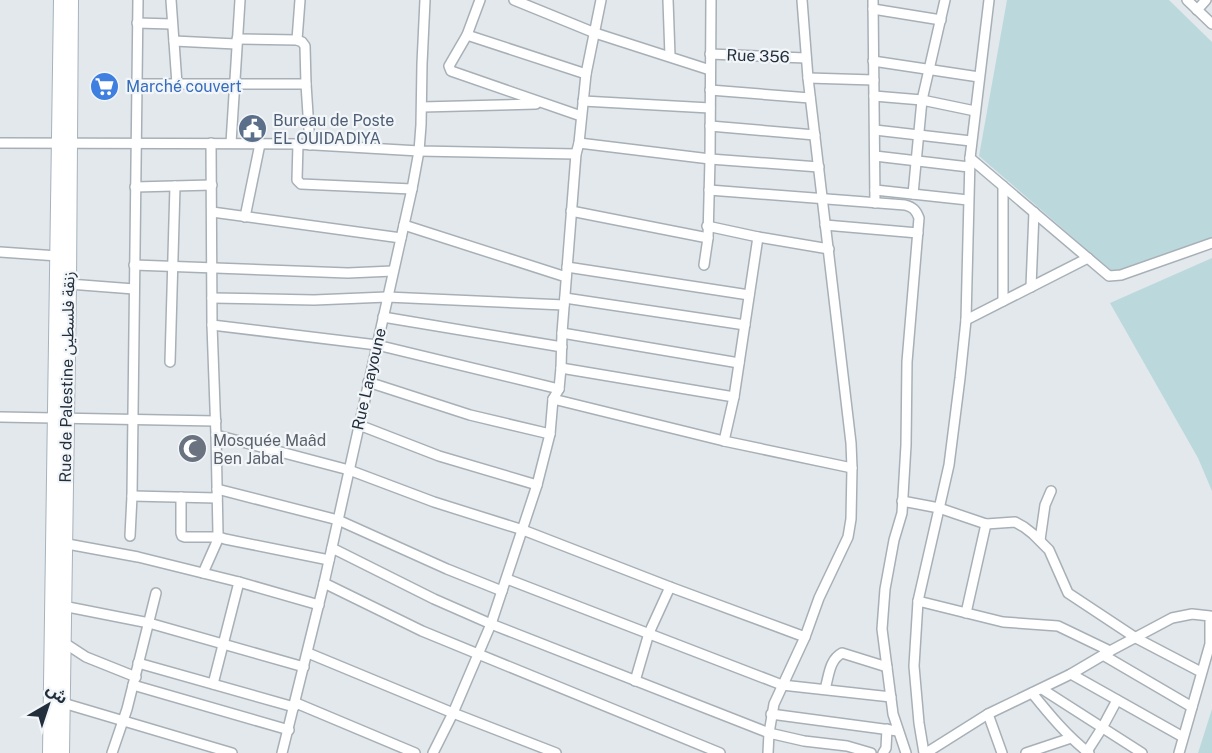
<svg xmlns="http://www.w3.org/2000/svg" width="1212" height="753" font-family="'Public Sans','Noto Sans Arabic',sans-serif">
	<rect width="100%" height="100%" fill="#e2e8ec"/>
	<g fill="#bbd9dd">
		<path d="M 1007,0 L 1169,0 L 1212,42 L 1212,237 L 1115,274 L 979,156 Z"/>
		<path d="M 1212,258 L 1212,491 L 1198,458 L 1110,303 Z"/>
		<path d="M 1212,709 L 1212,753 L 1198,753 Z"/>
	</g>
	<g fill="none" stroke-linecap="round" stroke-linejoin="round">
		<defs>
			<g id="street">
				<path d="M 171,0 L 177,84"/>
				<path d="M 480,0 L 467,35 L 449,66 L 451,71 L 581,116"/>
				<path d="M 514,0 L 595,33 L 710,70"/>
				<path d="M 668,0 L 670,56"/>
				<path d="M 873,0 L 875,203"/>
				<path d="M 1187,0 L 1212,24"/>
				<path d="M 873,9 L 941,20"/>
				<path d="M 1197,10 L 1206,0"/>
				<path d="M 137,23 L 172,24"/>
				<path d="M 467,35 L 586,74"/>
				<path d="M 237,39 L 297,40 L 302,42 L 305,46 L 306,84"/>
				<path d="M 297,40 L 300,0"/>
				<path d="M 174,41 L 236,44"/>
				<path d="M 710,54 L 806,58"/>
				<path d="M 873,61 L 979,77"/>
				<path d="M 808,78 L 874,80"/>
				<path d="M 137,84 L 306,84 L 310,145"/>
				<path d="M 710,90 L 810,98"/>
				<path d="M 874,96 L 922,100 L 975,111"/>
				<path d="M 583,101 L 710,108"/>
				<path d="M 422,107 L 536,104"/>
				<path d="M 710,126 L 815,135"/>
				<path d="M 875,130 L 971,141"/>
				<path d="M 0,143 L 298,144 L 419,151 L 576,154"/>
				<path d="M 211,143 L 212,325 L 216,435 L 218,534 L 219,537 L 225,539 L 329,560"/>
				<path d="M 231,143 L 240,0"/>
				<path d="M 579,143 L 710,159 L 819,167"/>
				<path d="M 298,144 L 297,180 L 301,184 L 412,189"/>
				<path d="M 875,156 L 969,167"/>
				<path d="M 970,158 L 1109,276 L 1121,275 L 1212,243"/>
				<path d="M 135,187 L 212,185"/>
				<path d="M 709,190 L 905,205 C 913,207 916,210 919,218 L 907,362 L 906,445 L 902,513 L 894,540 L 885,589 L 882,629 L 893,714 L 906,753"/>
				<path d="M 875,190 L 968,200"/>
				<path d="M 913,194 L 922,100 L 945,0"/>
				<path d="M 571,211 L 708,238"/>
				<path d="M 212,212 L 401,238"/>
				<path d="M 245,217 L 260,144"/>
				<path d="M 404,225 L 566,277"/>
				<path d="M 825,225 L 918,233"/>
				<path d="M 707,226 L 758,237 L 829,249"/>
				<path d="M 0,252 L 58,256"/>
				<path d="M 134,265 L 348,273 L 393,271"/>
				<path d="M 704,265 L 708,238 L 710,159 L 711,0"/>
				<path d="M 567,267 L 749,295"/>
				<path d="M 69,284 L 134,289"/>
				<path d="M 1031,287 L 1034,212"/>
				<path d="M 212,298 L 314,300 L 387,297 L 564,305"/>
				<path d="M 565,298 L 745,325"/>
				<path d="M 1003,301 L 1003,186"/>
				<path d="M 383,317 L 562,347"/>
				<path d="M 966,320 L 1088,258"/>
				<path d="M 212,325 L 377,345 L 559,389"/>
				<path d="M 562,333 L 739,363"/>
				<path d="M 170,362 L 175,186"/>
				<path d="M 561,368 L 734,397"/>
				<path d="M 368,382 L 470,415 L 550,434"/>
				<path d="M 553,399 L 724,441 L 852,468"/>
				<path d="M 0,417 L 216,421"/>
				<path d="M 359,425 L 439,456 L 537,485"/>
				<path d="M 216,435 L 349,470 L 434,502 L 523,530 L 670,587 L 805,637"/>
				<path d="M 724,441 L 734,397 L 758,237"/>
				<path d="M 217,489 L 338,520 L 447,569 L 502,591"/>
				<path d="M 132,496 L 217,498"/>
				<path d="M 181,497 L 181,533 L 182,536 L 185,537 L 219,537 L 203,573"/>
				<path d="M 902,501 L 939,508 L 986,524 L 1015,522 L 1024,527 L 1033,534 L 1049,550 L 1068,593 L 1136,638 L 1201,672"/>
				<path d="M 130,536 L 132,496 L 138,0"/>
				<path d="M 1040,540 L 1045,505 L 1051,491"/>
				<path d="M 62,543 L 138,557 L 239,582 L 319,605"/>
				<path d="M 332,548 L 434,599 L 491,624 L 769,733 L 804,741 L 847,746 L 871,753"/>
				<path d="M 507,579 L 782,685 L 891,697"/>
				<path d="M 324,583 L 422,631 L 720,753"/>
				<path d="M 918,601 L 1003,622 L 1058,626 L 1110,651"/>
				<path d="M 63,606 L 149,623 L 304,667"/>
				<path d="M 966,613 L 986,524"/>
				<path d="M 63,642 L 86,657 L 136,677"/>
				<path d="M 308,653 L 453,713 L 556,753"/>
				<path d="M 1103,655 L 1192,707"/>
				<path d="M 138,663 L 294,707"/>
				<path d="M 1071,674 L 1183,737"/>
				<path d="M 635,681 L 649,633 L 670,587"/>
				<path d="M 213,684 L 239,582"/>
				<path d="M 133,685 L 289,730"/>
				<path d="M 825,689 C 829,676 829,660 842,653 L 887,667"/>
				<path d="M 1042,689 L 1142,753"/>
				<path d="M 1032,693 C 1049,714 1067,736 1089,753"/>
				<path d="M 63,703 L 232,753"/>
				<path d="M 296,703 L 415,753"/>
				<path d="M 771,714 L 898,731"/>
				<path d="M 988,714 L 1002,753"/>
				<path d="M 112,753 L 127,709 L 156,593"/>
				<path d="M 282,753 L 324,583 L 412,189 L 419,151 L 421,125 L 422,64 L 425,0"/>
				<path d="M 433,753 L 453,713 L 491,624 L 537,485 L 550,434 L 553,399 L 559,389 L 561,368 L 562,333 L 576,154 L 579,143 L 586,74 L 601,0"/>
				<path d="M 768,753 L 769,733 L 774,704 L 805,637 L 819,598 L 848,537 L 851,519 L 852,468 L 851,443 L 808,78 L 802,0"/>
				<path d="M 883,753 L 886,748 L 887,729"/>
				<path d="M 924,753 L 919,723 L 914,666 L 918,601 L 949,465 L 960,378 L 966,320 L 970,158 L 989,0"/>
				<path d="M 926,753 L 988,714 L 1071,674 L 1110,651 L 1172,618 L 1192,614 L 1210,616 L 1210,644 L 1179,753"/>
				<path d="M 1026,753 L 1071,738"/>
				<path d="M 1086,753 L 1102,728 L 1117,700"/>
			</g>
			<g id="secondary">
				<path d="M 50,753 L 61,0"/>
				<path d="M 62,753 L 69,284 L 71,0"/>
			</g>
		</defs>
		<use href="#street" stroke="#a8b0b7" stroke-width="12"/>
		<use href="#secondary" stroke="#a6b2bd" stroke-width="16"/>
		<use href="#street" stroke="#fff" stroke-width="9"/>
		<use href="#secondary" stroke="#fff" stroke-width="14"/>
	</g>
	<defs>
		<symbol id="supermarket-disc" viewBox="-11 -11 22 22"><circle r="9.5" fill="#3f7fe0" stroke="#f2f6f8"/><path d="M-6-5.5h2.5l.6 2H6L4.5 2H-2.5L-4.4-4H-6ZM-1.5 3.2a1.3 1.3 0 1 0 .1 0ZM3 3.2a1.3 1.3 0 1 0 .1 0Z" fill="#fff"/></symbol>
		<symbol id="civic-disc" viewBox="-11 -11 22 22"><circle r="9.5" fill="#5c6f8a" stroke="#f2f6f8"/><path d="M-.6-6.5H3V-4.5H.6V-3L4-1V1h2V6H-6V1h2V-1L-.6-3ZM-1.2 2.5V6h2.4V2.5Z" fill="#fff"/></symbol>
		<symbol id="mosque-disc" viewBox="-11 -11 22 22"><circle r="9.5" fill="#6b7280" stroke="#f2f6f8"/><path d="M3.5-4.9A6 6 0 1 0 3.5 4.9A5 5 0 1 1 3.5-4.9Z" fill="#fff"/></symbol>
	</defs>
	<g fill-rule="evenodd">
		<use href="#supermarket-disc" x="88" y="70" width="33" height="33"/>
		<use href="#civic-disc" x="236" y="112" width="33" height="33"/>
		<use href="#mosque-disc" x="176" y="432" width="33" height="33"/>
	</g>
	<g text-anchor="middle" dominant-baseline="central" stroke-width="4.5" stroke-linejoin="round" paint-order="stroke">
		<g font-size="16" fill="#222e3c" stroke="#f2f6f8">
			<text transform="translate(758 56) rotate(2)">Rue 356</text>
			<text transform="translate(67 377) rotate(-89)">Rue de Palestine زنقة فلسطين</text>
			<text transform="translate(369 379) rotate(-77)">Rue Laayoune</text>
		</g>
		<g font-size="16" fill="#366cbe" stroke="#f2f6f8" text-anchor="start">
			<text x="126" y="86">Marché couvert</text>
		</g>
		<g font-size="16" fill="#4e5e75" stroke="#f2f6f8" text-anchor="start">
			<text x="273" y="120">Bureau de Poste<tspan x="273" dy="18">EL OUIDADIYA</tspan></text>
		</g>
		<g font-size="16" fill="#5b616d" stroke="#f2f6f8" text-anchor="start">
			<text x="213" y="440">Mosquée Maâd<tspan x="213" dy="18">Ben Jabal</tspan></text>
		</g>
	</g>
	<g transform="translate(48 705) rotate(39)" stroke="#f2f6f8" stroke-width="4.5" paint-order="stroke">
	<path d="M0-4.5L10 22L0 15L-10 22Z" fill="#222e3c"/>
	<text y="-9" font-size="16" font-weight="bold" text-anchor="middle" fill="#222e3c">ش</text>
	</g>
</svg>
